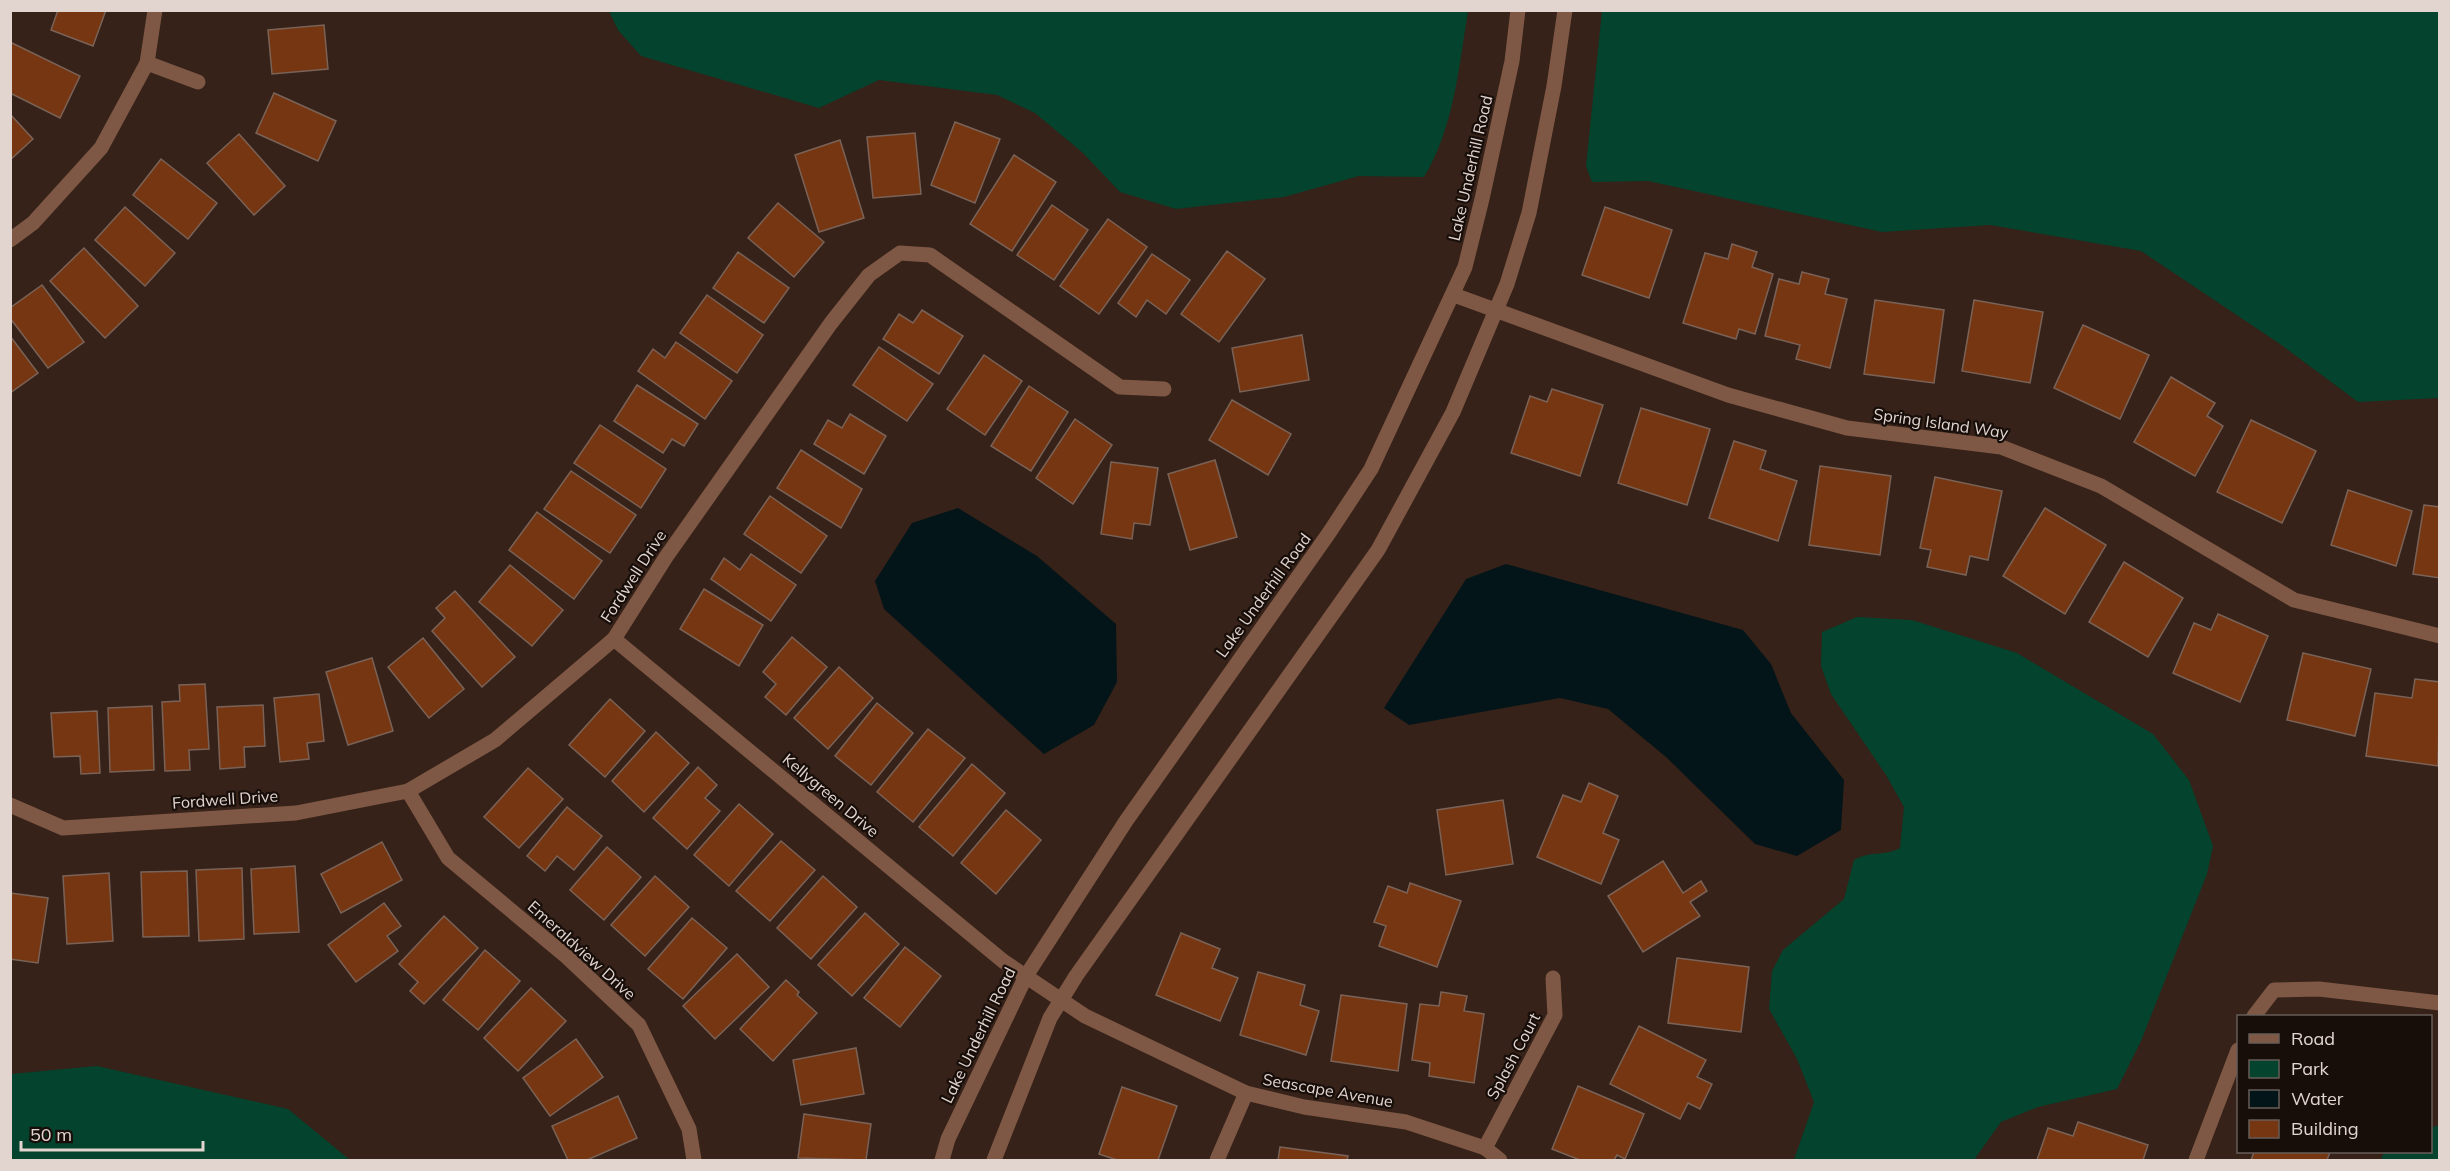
<svg xmlns="http://www.w3.org/2000/svg" width="2450" height="1171" font-family="Mulish,sans-serif">
	<rect width="100%" height="100%" fill="#362219"/>
	<g fill="#04432d">
		<path d="M 609,11 L 1468,11 C 1459,66 1454,128 1424,177 L 1359,176 L 1284,197 L 1176,209 L 1120,192 L 1083,153 L 1035,113 L 997,95 L 879,80 L 819,108 L 641,56 L 618,30 Z"/>
		<path d="M 1602,11 L 2439,11 L 2439,398 L 2358,402 L 2280,344 L 2141,251 L 1990,225 L 1882,232 L 1648,181 L 1592,182 L 1586,166 Z"/>
		<path d="M 1857,617 L 1912,620 L 2017,653 L 2153,734 L 2189,780 L 2213,846 L 2207,874 L 2141,1041 L 2117,1089 L 2038,1107 L 2001,1122 L 1974,1160 L 1794,1160 L 1814,1102 L 1797,1059 L 1769,1009 L 1772,971 L 1783,950 L 1844,899 L 1854,860 C 1872,850 1883,857 1900,848 L 1904,807 L 1886,775 L 1831,694 L 1821,666 L 1822,632 Z"/>
		<path d="M 97,1066 L 288,1109 L 350,1160 L 11,1160 L 11,1074 Z"/>
		<path d="M 2439,1125 L 2439,1160 L 2381,1160 L 2384,1152 L 2430,1152 L 2431,1128 Z"/>
	</g>
	<g fill="#041519">
		<path d="M 958,508 L 1037,556 L 1116,624 L 1117,682 L 1094,725 L 1044,754 L 884,609 L 875,581 L 912,523 Z"/>
		<path d="M 1506,564 L 1743,630 L 1771,664 L 1791,713 L 1844,780 L 1841,830 L 1797,856 L 1755,844 L 1666,757 L 1608,709 L 1560,698 L 1409,725 L 1384,708 L 1466,579 Z"/>
	</g>
	<g fill="#763611" stroke="#7a6257" stroke-width="1.5">
		<path d="M 58,10 L 106,10 L 93,46 L 51,30 Z"/>
		<path d="M 324,25 L 328,69 L 272,74 L 268,30 Z"/>
		<path d="M 10,42 L 80,76 L 60,118 L 10,93 Z"/>
		<path d="M 274,93 L 336,121 L 318,161 L 256,133 Z"/>
		<path d="M 10,114 L 33,139 L 10,160 Z"/>
		<path d="M 955,122 L 1000,139 L 975,203 L 931,185 Z"/>
		<path d="M 915,133 L 921,194 L 873,198 L 867,137 Z"/>
		<path d="M 239,134 L 285,186 L 254,215 L 207,163 Z"/>
		<path d="M 840,140 L 864,218 L 819,232 L 795,155 Z"/>
		<path d="M 1014,155 L 1056,182 L 1012,251 L 970,224 Z"/>
		<path d="M 161,159 L 217,203 L 188,239 L 133,195 Z"/>
		<path d="M 778,203 L 824,242 L 794,277 L 748,238 Z"/>
		<path d="M 1052,205 L 1088,230 L 1054,280 L 1017,255 Z"/>
		<path d="M 125,207 L 175,253 L 145,286 L 95,240 Z"/>
		<path d="M 1605,207 L 1672,230 L 1649,298 L 1582,275 Z"/>
		<path d="M 1108,219 L 1147,247 L 1099,314 L 1060,286 Z"/>
		<path d="M 1732,244 L 1757,252 L 1752,267 L 1773,274 L 1755,334 L 1739,329 L 1736,339 L 1683,323 L 1705,253 L 1728,259 Z"/>
		<path d="M 84,248 L 138,306 L 105,338 L 50,281 Z"/>
		<path d="M 1227,251 L 1265,279 L 1219,342 L 1181,314 Z"/>
		<path d="M 738,252 L 789,288 L 764,323 L 713,288 Z"/>
		<path d="M 1152,254 L 1190,280 L 1166,314 L 1147,300 L 1136,317 L 1118,303 Z"/>
		<path d="M 1802,272 L 1829,279 L 1825,294 L 1847,299 L 1830,368 L 1796,359 L 1800,345 L 1765,336 L 1779,279 L 1799,284 Z"/>
		<path d="M 42,285 L 84,342 L 48,368 L 10,318 L 10,308 Z"/>
		<path d="M 707,295 L 763,335 L 737,373 L 680,333 Z"/>
		<path d="M 1875,300 L 1944,310 L 1934,383 L 1864,374 Z"/>
		<path d="M 1974,300 L 2043,312 L 2030,383 L 1962,371 Z"/>
		<path d="M 922,310 L 963,336 L 939,374 L 883,339 L 899,314 L 913,323 Z"/>
		<path d="M 2083,325 L 2149,355 L 2120,419 L 2054,388 Z"/>
		<path d="M 1302,335 L 1309,380 L 1240,392 L 1232,348 Z"/>
		<path d="M 10,336 L 38,373 L 10,393 Z"/>
		<path d="M 676,342 L 732,381 L 705,419 L 638,371 L 653,349 L 665,358 Z"/>
		<path d="M 879,347 L 933,384 L 907,421 L 853,385 Z"/>
		<path d="M 984,355 L 1022,381 L 985,435 L 947,409 Z"/>
		<path d="M 2171,377 L 2215,403 L 2207,416 L 2223,426 L 2195,476 L 2134,442 Z"/>
		<path d="M 637,385 L 698,424 L 684,446 L 672,439 L 663,453 L 614,421 Z"/>
		<path d="M 1029,386 L 1068,412 L 1031,471 L 991,446 Z"/>
		<path d="M 1552,389 L 1603,405 L 1580,476 L 1511,453 L 1530,396 L 1547,402 Z"/>
		<path d="M 1232,400 L 1291,434 L 1268,475 L 1209,440 Z"/>
		<path d="M 1641,408 L 1710,429 L 1687,505 L 1618,483 Z"/>
		<path d="M 850,414 L 886,436 L 864,474 L 814,444 L 828,420 L 842,428 Z"/>
		<path d="M 1075,419 L 1112,445 L 1073,504 L 1036,478 Z"/>
		<path d="M 2251,420 L 2316,451 L 2282,523 L 2217,492 Z"/>
		<path d="M 600,425 L 666,469 L 641,508 L 574,463 Z"/>
		<path d="M 1734,441 L 1766,451 L 1760,469 L 1797,481 L 1778,541 L 1709,518 Z"/>
		<path d="M 801,450 L 862,489 L 841,528 L 777,488 Z"/>
		<path d="M 1215,460 L 1237,537 L 1190,550 L 1168,474 Z"/>
		<path d="M 1111,462 L 1158,468 L 1150,525 L 1134,523 L 1132,539 L 1101,534 Z"/>
		<path d="M 1820,466 L 1891,476 L 1880,555 L 1809,545 Z"/>
		<path d="M 571,471 L 636,515 L 610,553 L 544,509 Z"/>
		<path d="M 1935,477 L 2002,491 L 1988,560 L 1970,556 L 1966,575 L 1927,567 L 1931,550 L 1920,548 Z"/>
		<path d="M 2348,490 L 2412,511 L 2396,566 L 2331,545 Z"/>
		<path d="M 770,496 L 827,536 L 801,573 L 744,534 Z"/>
		<path d="M 2424,505 L 2440,507 L 2440,578 L 2413,574 Z"/>
		<path d="M 2045,508 L 2106,545 L 2065,614 L 2003,576 Z"/>
		<path d="M 537,512 L 602,561 L 574,599 L 509,550 Z"/>
		<path d="M 751,554 L 796,585 L 771,621 L 711,579 L 724,558 L 740,570 Z"/>
		<path d="M 2124,562 L 2183,598 L 2148,657 L 2089,622 Z"/>
		<path d="M 510,565 L 563,610 L 532,646 L 479,602 Z"/>
		<path d="M 704,589 L 763,625 L 739,666 L 680,629 Z"/>
		<path d="M 455,591 L 515,657 L 482,687 L 432,631 L 445,618 L 436,608 Z"/>
		<path d="M 2218,614 L 2268,636 L 2240,702 L 2173,673 L 2194,623 L 2211,630 Z"/>
		<path d="M 792,637 L 827,667 L 786,715 L 765,697 L 776,684 L 763,672 Z"/>
		<path d="M 423,638 L 464,689 L 429,718 L 388,667 Z"/>
		<path d="M 2303,653 L 2371,669 L 2355,736 L 2287,720 Z"/>
		<path d="M 372,658 L 393,731 L 348,745 L 326,672 Z"/>
		<path d="M 839,667 L 873,698 L 828,749 L 794,718 Z"/>
		<path d="M 2415,679 L 2440,682 L 2438,766 L 2366,756 L 2375,693 L 2412,698 Z"/>
		<path d="M 205,684 L 209,749 L 189,750 L 190,770 L 165,771 L 162,702 L 180,701 L 179,685 Z"/>
		<path d="M 319,694 L 324,741 L 307,743 L 309,759 L 280,762 L 274,698 Z"/>
		<path d="M 610,699 L 645,731 L 605,777 L 569,745 Z"/>
		<path d="M 877,703 L 913,733 L 871,785 L 835,756 Z"/>
		<path d="M 263,705 L 265,746 L 244,747 L 245,767 L 220,769 L 217,707 Z"/>
		<path d="M 152,706 L 154,770 L 110,772 L 108,708 Z"/>
		<path d="M 97,711 L 100,773 L 81,774 L 80,756 L 54,757 L 51,713 Z"/>
		<path d="M 928,729 L 965,758 L 913,822 L 877,792 Z"/>
		<path d="M 656,732 L 689,763 L 644,812 L 612,781 Z"/>
		<path d="M 972,764 L 1005,793 L 953,856 L 919,827 Z"/>
		<path d="M 698,767 L 717,785 L 705,798 L 720,811 L 687,849 L 653,818 Z"/>
		<path d="M 528,768 L 563,799 L 519,848 L 484,817 Z"/>
		<path d="M 1589,783 L 1618,796 L 1603,833 L 1619,840 L 1601,884 L 1537,857 L 1563,795 L 1581,802 Z"/>
		<path d="M 1503,800 L 1513,864 L 1446,875 L 1437,810 Z"/>
		<path d="M 739,804 L 773,834 L 729,886 L 694,855 Z"/>
		<path d="M 567,807 L 602,836 L 574,870 L 557,856 L 545,871 L 527,856 Z"/>
		<path d="M 1006,810 L 1041,840 L 996,894 L 961,863 Z"/>
		<path d="M 781,841 L 815,870 L 770,921 L 736,891 Z"/>
		<path d="M 382,842 L 402,880 L 341,913 L 321,874 Z"/>
		<path d="M 607,847 L 641,877 L 604,920 L 570,890 Z"/>
		<path d="M 1663,861 L 1683,893 L 1701,881 L 1707,891 L 1690,902 L 1700,916 L 1643,952 L 1608,896 Z"/>
		<path d="M 295,866 L 299,932 L 254,934 L 251,869 Z"/>
		<path d="M 242,868 L 244,939 L 199,941 L 196,870 Z"/>
		<path d="M 187,871 L 189,936 L 143,937 L 141,872 Z"/>
		<path d="M 109,873 L 113,941 L 67,944 L 63,876 Z"/>
		<path d="M 655,876 L 689,907 L 645,956 L 611,925 Z"/>
		<path d="M 823,876 L 857,907 L 811,959 L 777,928 Z"/>
		<path d="M 1410,883 L 1461,901 L 1437,967 L 1379,946 L 1386,926 L 1374,922 L 1388,886 L 1407,893 Z"/>
		<path d="M 10,893 L 48,898 L 38,963 L 10,959 Z"/>
		<path d="M 384,903 L 401,926 L 387,936 L 398,951 L 356,982 L 328,945 Z"/>
		<path d="M 865,913 L 899,944 L 852,996 L 818,965 Z"/>
		<path d="M 444,916 L 478,948 L 424,1004 L 410,991 L 418,982 L 399,964 Z"/>
		<path d="M 692,918 L 727,948 L 683,999 L 648,969 Z"/>
		<path d="M 1181,933 L 1220,949 L 1212,968 L 1238,978 L 1220,1021 L 1156,995 Z"/>
		<path d="M 905,947 L 941,976 L 900,1027 L 864,998 Z"/>
		<path d="M 485,950 L 520,981 L 478,1030 L 443,1000 Z"/>
		<path d="M 737,954 L 769,987 L 715,1039 L 683,1006 Z"/>
		<path d="M 1677,958 L 1749,967 L 1741,1032 L 1668,1023 Z"/>
		<path d="M 1258,972 L 1305,985 L 1300,1005 L 1319,1011 L 1306,1055 L 1240,1035 Z"/>
		<path d="M 786,980 L 799,992 L 797,995 L 817,1013 L 773,1061 L 740,1029 Z"/>
		<path d="M 531,988 L 566,1021 L 518,1071 L 484,1038 Z"/>
		<path d="M 1441,992 L 1467,996 L 1464,1011 L 1484,1014 L 1474,1083 L 1429,1076 L 1430,1063 L 1412,1060 L 1420,1004 L 1439,1006 Z"/>
		<path d="M 1341,995 L 1407,1004 L 1398,1071 L 1331,1061 Z"/>
		<path d="M 1639,1026 L 1706,1060 L 1697,1077 L 1712,1084 L 1700,1109 L 1688,1103 L 1680,1119 L 1610,1084 Z"/>
		<path d="M 576,1039 L 603,1077 L 550,1116 L 523,1078 Z"/>
		<path d="M 856,1048 L 864,1094 L 801,1105 L 793,1060 Z"/>
		<path d="M 1578,1086 L 1644,1114 L 1625,1159 L 1617,1155 L 1614,1160 L 1580,1160 L 1552,1149 Z"/>
		<path d="M 1122,1087 L 1177,1106 L 1158,1160 L 1117,1160 L 1099,1154 Z"/>
		<path d="M 618,1096 L 637,1138 L 587,1160 L 568,1160 L 552,1126 Z"/>
		<path d="M 804,1114 L 871,1124 L 866,1160 L 798,1158 Z"/>
		<path d="M 2078,1122 L 2148,1145 L 2143,1160 L 2037,1160 L 2048,1128 L 2073,1136 Z"/>
		<path d="M 1280,1147 L 1348,1156 L 1347,1160 L 1278,1160 Z"/>
		<path d="M 2254,1152 L 2330,1152 L 2327,1160 L 2251,1160 Z"/>
	</g>
	<g fill="none" stroke-linecap="round" stroke-linejoin="round">
		<g stroke="#7e5845" stroke-width="15">
			<path d="M 147,63 L 198,82"/>
			<path d="M 10,240 L 33,223 L 101,148 L 147,63 L 155,10"/>
			<path d="M 1454,295 L 1728,395 L 1847,428 L 2001,447 L 2101,486 L 2294,600 L 2440,636"/>
			<path d="M 614,639 L 1003,961 L 1085,1016 L 1246,1093 L 1304,1107 L 1406,1122 L 1485,1148 L 1500,1160"/>
			<path d="M 408,791 L 448,858 L 567,957 L 639,1025 L 689,1129 L 694,1160"/>
			<path d="M 10,805 L 63,828 L 296,813 L 408,791 L 495,740 L 614,639 L 666,557 L 831,323 L 869,275 L 900,253 L 930,255 L 1120,387 L 1164,389"/>
			<path d="M 2254,1016 L 2274,990 L 2319,989 L 2440,1003"/>
			<path d="M 1485,1148 L 1555,1015 L 1553,978"/>
			<path d="M 1217,1160 L 1246,1093"/>
			<path d="M 2196,1160 L 2238,1050"/>
		</g>
		<g stroke="#7e5845" stroke-width="15">
			<path d="M 942,1160 L 948,1139 L 1026,976 L 1126,821 L 1329,533 L 1371,469 L 1465,267 L 1482,199 L 1512,61 L 1518,10"/>
			<path d="M 994,1160 L 1050,1018 L 1076,976 L 1378,550 L 1453,412 L 1507,284 L 1529,213 L 1554,86 L 1565,10"/>
		</g>
	</g>
	<g text-anchor="middle" dominant-baseline="central" stroke-width="4.5" stroke-linejoin="round" paint-order="stroke">
		<g font-size="16" fill="#e2d4ce" stroke="#170e0a">
			<text transform="translate(1470 168) rotate(-77)">Lake Underhill Road</text>
			<text transform="translate(1941 423) rotate(8)">Spring Island Way</text>
			<text transform="translate(633 576) rotate(-57)">Fordwell Drive</text>
			<text transform="translate(1263 595) rotate(-54)">Lake Underhill Road</text>
			<text transform="translate(831 795) rotate(40)">Kellygreen Drive</text>
			<text transform="translate(225 799) rotate(-4)">Fordwell Drive</text>
			<text transform="translate(582 950) rotate(42)">Emeraldview Drive</text>
			<text transform="translate(978 1035) rotate(-64)">Lake Underhill Road</text>
			<text transform="translate(1513 1056) rotate(-62)">Splash Court</text>
			<text transform="translate(1328 1090) rotate(10)">Seascape Avenue</text>
		</g>
	</g>
	<rect width="2450" height="1171" fill="none" stroke="#e2d4ce" stroke-width="24"/>
	<rect x="2237" y="1015" width="195" height="138" fill="#170e0a" stroke="#685d58" stroke-width="1.5"/>
	<rect x="2249" y="1034" width="30" height="9" fill="#7e5845" stroke="#685d58" stroke-width="1.5"/>
	<text x="2291" y="1045" font-size="18" fill="#e2d4ce">Road</text>
	<rect x="2249" y="1060" width="30" height="18" fill="#04432d" stroke="#685d58" stroke-width="1.5"/>
	<text x="2291" y="1075" font-size="18" fill="#e2d4ce">Park</text>
	<rect x="2249" y="1090" width="30" height="18" fill="#041519" stroke="#685d58" stroke-width="1.5"/>
	<text x="2291" y="1105" font-size="18" fill="#e2d4ce">Water</text>
	<rect x="2249" y="1120" width="30" height="18" fill="#763611" stroke="#685d58" stroke-width="1.5"/>
	<text x="2291" y="1135" font-size="18" fill="#e2d4ce">Building</text>
	<path d="M21 1141v9h182v-9" fill="none" stroke="#e2d4ce" stroke-width="3"/>
	<text x="30" y="1141" font-size="18" fill="#e2d4ce" stroke="#170e0a" stroke-width="4.5" paint-order="stroke">50 m</text>
</svg>
